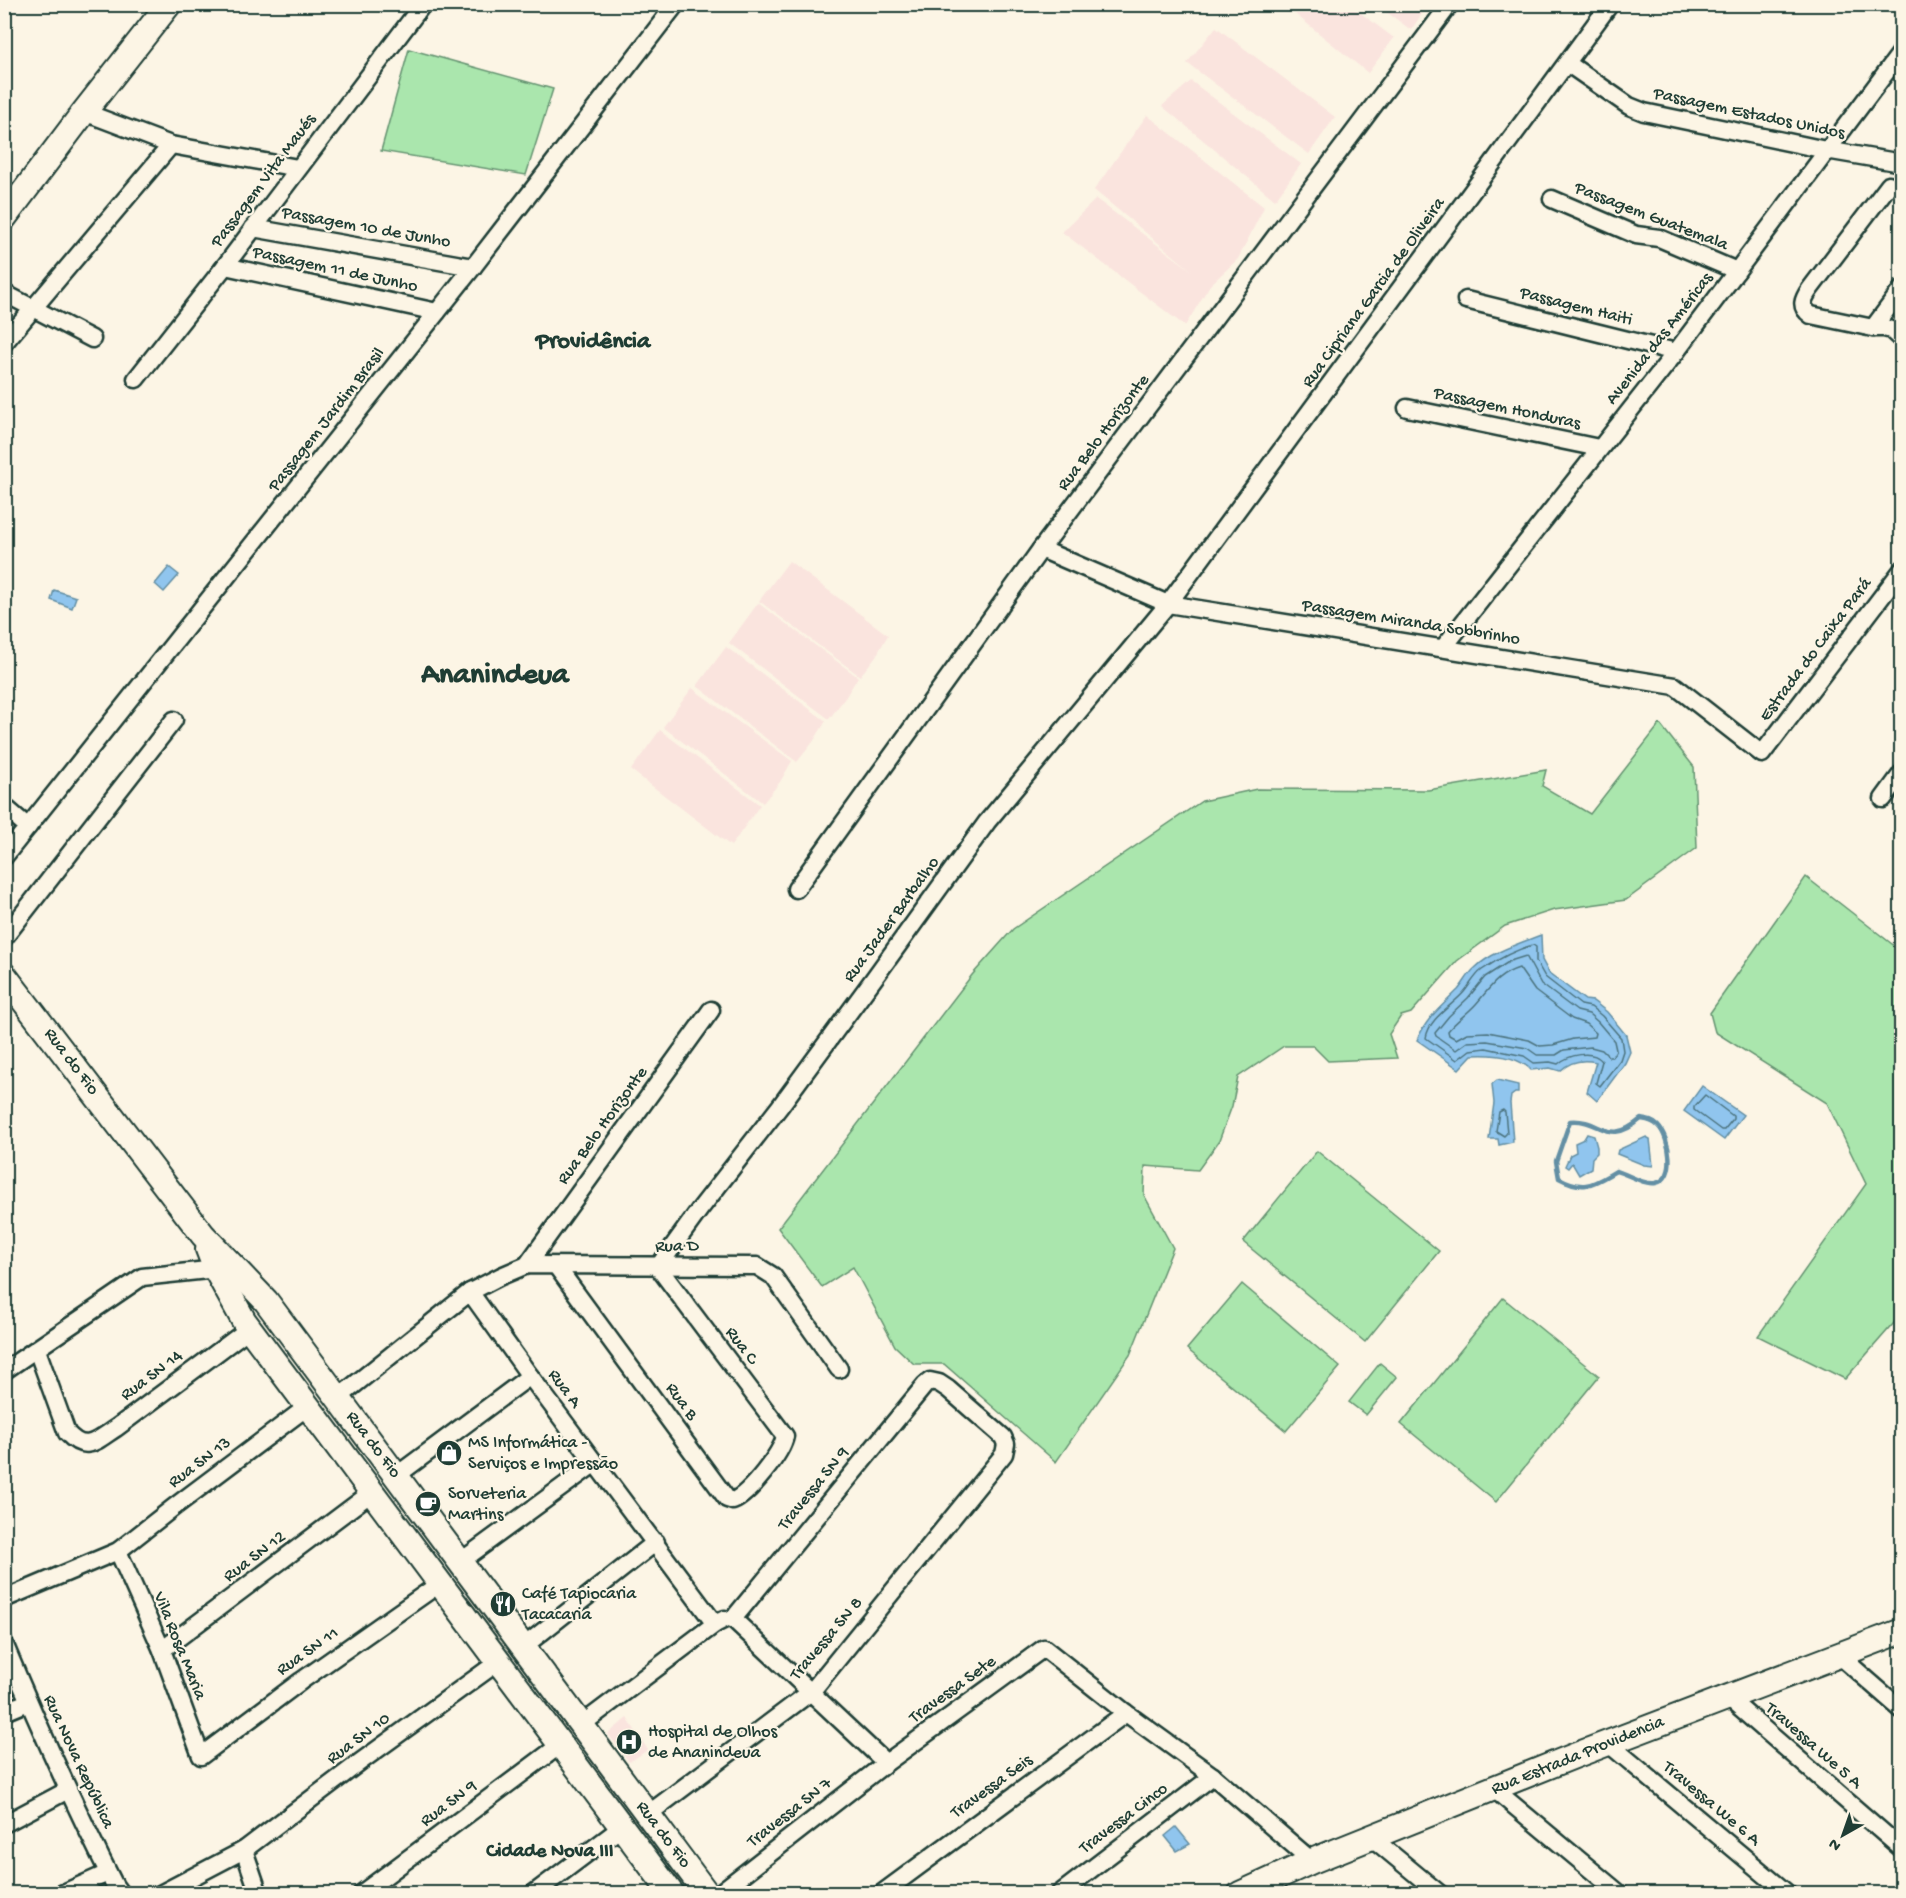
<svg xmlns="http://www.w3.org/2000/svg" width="1906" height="1898" font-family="'Gochi Hand',sans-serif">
	<rect width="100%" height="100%" fill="#fcf5e5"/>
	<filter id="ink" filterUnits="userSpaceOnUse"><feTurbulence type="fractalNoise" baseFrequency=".0167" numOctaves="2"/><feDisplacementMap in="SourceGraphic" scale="12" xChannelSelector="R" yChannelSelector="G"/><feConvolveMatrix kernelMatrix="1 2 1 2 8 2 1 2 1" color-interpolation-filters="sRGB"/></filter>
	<g filter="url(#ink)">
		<g fill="#fae4de">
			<path d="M 1284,5 L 1350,5 L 1394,38 L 1368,73 Z"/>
			<path d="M 1377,5 L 1428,5 L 1411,30 Z"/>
			<path d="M 1216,27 L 1335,117 L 1309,154 L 1187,63 Z"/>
			<path d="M 1191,81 L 1301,164 L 1275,200 L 1162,106 Z"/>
			<path d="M 1147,115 L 1264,207 L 1238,259 L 1210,285 L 1185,326 L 1062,232 L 1096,199 L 1191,270 L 1094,190 Z"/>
			<path d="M 789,561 L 888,635 L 876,656 L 860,676 L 759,601 Z"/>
			<path d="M 758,603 L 858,677 L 845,698 L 829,719 L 729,643 Z"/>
			<path d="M 726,647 L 826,721 L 813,742 L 797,762 L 697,686 Z"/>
			<path d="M 692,688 L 792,761 L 780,782 L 763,803 L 663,727 Z"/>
			<path d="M 660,730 L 760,805 L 731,846 L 631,770 Z"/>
			<path d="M 627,1718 L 648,1750 L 629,1762 L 608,1734 Z"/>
		</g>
		<g fill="#aae6ad" stroke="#649270" stroke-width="1.5">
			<path d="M 409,49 L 553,89 L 526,175 L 381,151 Z"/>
			<path d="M 1660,724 L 1694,767 L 1697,848 L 1626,900 L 1554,910 L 1505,926 L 1457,961 L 1411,1013 L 1401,1016 L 1389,1034 L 1397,1058 L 1328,1061 L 1313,1046 L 1284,1046 L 1238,1077 L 1232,1106 L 1219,1141 L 1198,1170 L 1145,1166 L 1144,1195 L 1173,1248 L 1130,1355 L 1056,1462 L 944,1364 L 914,1364 L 895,1346 L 853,1267 L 822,1287 L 778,1228 L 972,975 L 1013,929 L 1202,801 L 1257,789 L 1428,790 L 1546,770 L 1542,786 L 1590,814 Z"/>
			<path d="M 1806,877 L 1901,951 L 1901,1306 L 1894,1323 L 1845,1379 L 1758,1336 L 1866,1184 L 1827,1103 L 1715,1032 L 1710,1013 Z"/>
			<path d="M 1317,1151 L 1439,1251 L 1365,1342 L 1243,1242 Z"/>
			<path d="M 1242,1284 L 1340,1367 L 1286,1431 L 1187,1349 Z"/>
			<path d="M 1503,1298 L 1599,1376 L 1496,1502 L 1401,1424 Z"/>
			<path d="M 1380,1363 L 1397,1377 L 1366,1415 L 1349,1402 Z"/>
		</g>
		<g fill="#90c5ee" stroke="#638fa4" stroke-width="1.5">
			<path d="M 169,567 L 179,575 L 164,592 L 155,584 Z"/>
			<path d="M 54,590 L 76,597 L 72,608 L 51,600 Z"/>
			<path d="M 1541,935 L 1542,960 L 1549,973 L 1585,1000 L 1593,1001 L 1607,1012 L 1626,1035 L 1630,1052 L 1625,1063 L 1597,1101 L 1587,1092 L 1596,1062 C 1583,1059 1570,1061 1560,1071 L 1550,1068 L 1531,1070 C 1517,1055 1491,1054 1472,1055 L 1459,1069 L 1417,1040 C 1427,1017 1441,1007 1458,990 C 1464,983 1468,974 1475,968 C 1491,952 1521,943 1541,935 Z"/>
			<path d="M 1497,1080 L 1518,1085 L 1518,1093 L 1515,1093 L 1511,1096 L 1510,1103 L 1513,1142 L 1499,1145 L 1498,1139 L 1489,1139 L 1494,1103 L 1492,1084 Z"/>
			<path d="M 1702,1086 L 1743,1115 L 1724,1140 L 1684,1111 Z"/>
			<path d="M 1587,1134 L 1594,1136 L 1597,1147 L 1597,1153 L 1592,1158 L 1591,1168 L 1579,1175 L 1572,1163 L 1568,1168 L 1565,1166 L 1570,1155 L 1576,1152 L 1575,1143 L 1584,1139 Z"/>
			<path d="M 1646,1137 L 1650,1139 L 1653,1166 L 1644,1165 L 1617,1154 L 1618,1150 Z"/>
			<path d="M 1176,1827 L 1190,1844 L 1177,1851 L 1165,1836 Z"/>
		</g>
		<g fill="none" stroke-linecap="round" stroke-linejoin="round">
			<g stroke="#4c737e" stroke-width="1.5">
				<path d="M 1533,945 L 1536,947 L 1536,961 L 1545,977 L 1581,1005 L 1591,1007 L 1602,1016 L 1621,1038 L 1623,1051 L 1620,1060 L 1600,1086 L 1596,1083 L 1602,1061 C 1592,1049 1568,1055 1558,1064 L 1550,1062 L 1534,1063 L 1524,1056 L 1486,1048 L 1470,1050 L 1457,1060 L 1426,1038 C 1429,1018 1452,1006 1464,992 C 1470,985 1475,975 1482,970 C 1498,959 1515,950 1533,945 Z"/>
				<path d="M 1526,956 L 1541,984 L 1577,1011 L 1589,1014 L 1598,1022 L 1614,1041 L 1616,1050 L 1612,1057 L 1609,1057 L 1602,1050 L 1591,1047 L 1564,1050 L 1556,1055 L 1537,1055 L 1527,1048 L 1487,1041 L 1467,1042 L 1456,1050 L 1436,1036 L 1435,1033 L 1449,1016 L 1468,998 L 1485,977 L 1510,961 Z"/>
				<path d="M 1519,968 L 1535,991 L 1572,1019 L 1586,1024 L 1596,1033 L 1595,1037 L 1573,1039 L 1553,1045 L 1540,1046 L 1529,1040 L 1488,1032 L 1467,1033 L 1456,1039 L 1449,1035 L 1448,1031 C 1456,1021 1467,1014 1476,1004 C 1490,988 1497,975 1519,968 Z"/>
				<path d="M 1705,1095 L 1733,1116 L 1733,1119 L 1724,1130 L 1721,1130 L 1694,1110 L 1694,1107 Z"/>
				<path d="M 1503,1110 L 1505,1112 L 1507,1133 L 1504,1136 L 1496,1131 L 1499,1112 Z"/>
			</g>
			<path stroke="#638fa4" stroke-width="4.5" d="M 1641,1119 C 1647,1120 1654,1121 1658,1126 C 1670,1138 1677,1179 1656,1183 C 1643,1185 1628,1174 1616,1171 C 1593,1184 1585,1192 1559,1178 L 1556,1161 L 1570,1121 C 1602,1118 1607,1148 1641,1119 Z"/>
			<defs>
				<g id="street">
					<path d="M 1567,63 L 1629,106 L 1644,112 L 1826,150 L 1902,163"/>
					<path d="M 84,112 L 171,145 L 298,168"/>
					<path d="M 1889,185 L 1810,289 C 1803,299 1799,307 1811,315 L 1873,328 L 1884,328 L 1891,330 L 1902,340"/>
					<path d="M 1552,199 L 1636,235 L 1659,238 L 1737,271"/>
					<path d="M 253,228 L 473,267"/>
					<path d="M 225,266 L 437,312"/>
					<path d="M 4,293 L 92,339"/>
					<path d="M 1466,300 L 1676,352"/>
					<path d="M 1873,328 L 1902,289"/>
					<path d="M 4,343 L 171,145"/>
					<path d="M 136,379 L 225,266 L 423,4"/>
					<path d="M 1407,408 L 1599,448"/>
					<path d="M 1041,549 L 1168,604 L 1675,686 L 1762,754 L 1902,570"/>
					<path d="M 1444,647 L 1676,352 L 1902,51"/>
					<path d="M 1883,799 L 1902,773"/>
					<path d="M 6,808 L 28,827"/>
					<path d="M 4,857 L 473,267 L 676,4"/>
					<path d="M 796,889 L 1041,549 L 1450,4"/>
					<path d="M 4,938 L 174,720"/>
					<path d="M 527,1265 L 711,1010"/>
					<path d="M 557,1267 L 727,1499 L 733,1501 C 749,1494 782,1453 785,1436 L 658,1267 L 700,1209 L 781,1105 L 875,977 L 987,822 L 1168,604 L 1610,4"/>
					<path d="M 470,1292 L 530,1376 L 715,1624"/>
					<path d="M 37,1350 L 67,1433 C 86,1454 97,1440 116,1428 L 250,1328"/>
					<path d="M 4,1371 L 142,1277 L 226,1268"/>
					<path d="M 338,1398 L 470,1292 L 501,1276 L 527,1265 L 757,1266 L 773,1276 L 839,1369"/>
					<path d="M 396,1476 L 530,1376"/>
					<path d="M 118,1551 L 162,1650 L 201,1756 L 301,1681 L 439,1584"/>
					<path d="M 460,1562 L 595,1463"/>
					<path d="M 4,1599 L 118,1551 L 174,1507 L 307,1407"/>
					<path d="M 733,1619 L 886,1763"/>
					<path d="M 4,1643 C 38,1725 75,1807 115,1886 L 121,1894"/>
					<path d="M 523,1647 L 656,1542"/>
					<path d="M 162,1650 L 371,1493"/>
					<path d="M 1840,1656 L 1902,1710"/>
					<path d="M 1727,1697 L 1902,1849"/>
					<path d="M 4,1712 L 28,1702"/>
					<path d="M 581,1725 L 715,1624 L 725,1619"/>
					<path d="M 1609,1744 L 1788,1894"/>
					<path d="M 1494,1789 L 1620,1894"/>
					<path d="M 647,1815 L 812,1691 L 1004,1454 L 1006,1444 L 1003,1437 L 948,1389 L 939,1383 L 930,1381 L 925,1385 L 733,1619"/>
					<path d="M 4,1824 L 68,1790"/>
					<path d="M 1371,1837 L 1440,1894"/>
					<path d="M 244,1850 L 259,1894"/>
					<path d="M 61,1894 L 108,1873"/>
					<path d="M 160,1894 L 244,1850 L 360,1762 L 498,1662"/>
					<path d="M 361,1894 L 560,1745"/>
					<path d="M 533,1894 L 622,1827"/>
					<path d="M 718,1894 L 886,1763 L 1044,1648 L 1126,1713 L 1213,1776 L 1312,1861"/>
					<path d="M 881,1894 L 1126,1713"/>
					<path d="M 1059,1894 L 1213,1776"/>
				</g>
				<g id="secondary">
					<path d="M 4,218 L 84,112 L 169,4"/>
					<path d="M 4,975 L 203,1235 L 266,1301 L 707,1894"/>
					<path d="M 208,1249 L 216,1270 L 244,1321 L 672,1894"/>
					<path d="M 1240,1894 L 1312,1861 L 1574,1756 L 1902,1631"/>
				</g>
			</defs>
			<use href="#street" stroke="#1f3d34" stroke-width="21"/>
			<use href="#secondary" stroke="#1f3d34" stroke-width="28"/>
			<use href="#street" stroke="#fcf5e5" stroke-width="16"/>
			<use href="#secondary" stroke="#fcf5e5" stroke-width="24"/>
		</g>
	</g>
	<defs>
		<symbol id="shop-disc" viewBox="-11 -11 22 22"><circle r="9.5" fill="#1f3d34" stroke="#fcf5e5"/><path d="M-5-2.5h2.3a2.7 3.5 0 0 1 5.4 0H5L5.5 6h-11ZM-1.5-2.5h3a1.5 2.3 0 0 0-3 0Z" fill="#fff"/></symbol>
		<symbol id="cafe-disc" viewBox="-11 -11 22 22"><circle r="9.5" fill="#1f3d34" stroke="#fcf5e5"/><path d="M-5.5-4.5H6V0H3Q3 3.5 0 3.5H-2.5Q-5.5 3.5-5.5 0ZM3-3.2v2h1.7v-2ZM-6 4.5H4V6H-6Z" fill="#fff"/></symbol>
		<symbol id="restaurant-disc" viewBox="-11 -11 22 22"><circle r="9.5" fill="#1f3d34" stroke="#fcf5e5"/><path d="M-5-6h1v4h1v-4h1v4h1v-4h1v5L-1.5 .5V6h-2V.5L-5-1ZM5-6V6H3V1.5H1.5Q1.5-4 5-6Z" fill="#fff"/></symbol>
		<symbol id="hospital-disc" viewBox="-11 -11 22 22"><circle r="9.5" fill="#1f3d34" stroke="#fcf5e5"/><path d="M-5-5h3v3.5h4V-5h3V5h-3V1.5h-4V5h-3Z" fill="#fff"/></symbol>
	</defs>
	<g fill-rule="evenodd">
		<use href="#shop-disc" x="434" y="1438" width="30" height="30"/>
		<use href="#cafe-disc" x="413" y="1489" width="30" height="30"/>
		<use href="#restaurant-disc" x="488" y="1589" width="30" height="30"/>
		<use href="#hospital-disc" x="614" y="1727" width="30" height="30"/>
	</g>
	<g text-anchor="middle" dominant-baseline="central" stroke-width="4.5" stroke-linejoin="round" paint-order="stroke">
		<g font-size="18" fill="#1f3d34" stroke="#fcf5e5">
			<text transform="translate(1749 114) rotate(12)">Passagem Estados Unidos</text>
			<text transform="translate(264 181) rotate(-53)">Passagem Vita Maués</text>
			<text transform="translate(1651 217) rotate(21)">Passagem Guatemala</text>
			<text transform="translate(366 228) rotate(10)">Passagem 10 de Junho</text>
			<text transform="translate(335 270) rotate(12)">Passagem 11 de Junho</text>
			<text transform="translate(1374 293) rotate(-54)">Rua Cipriana Garcia de Oliveira</text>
			<text transform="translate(1576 307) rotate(14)">Passagem Haiti</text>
			<text transform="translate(1660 339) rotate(-52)">Avenida das Américas</text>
			<text transform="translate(1507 409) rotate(12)">Passagem Honduras</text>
			<text transform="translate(327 420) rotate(-52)">Passagem Jardim Brasil</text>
			<text transform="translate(1104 433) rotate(-53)">Rua Belo Horizonte</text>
			<text transform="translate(1411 623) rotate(9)">Passagem Miranda Sobbrinho</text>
			<text transform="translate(1816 650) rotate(-53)">Estrada do Caixa Pará</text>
			<text transform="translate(892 920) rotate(-54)">Rua Jader Barbalho</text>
			<text transform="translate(71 1062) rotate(53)">Rua do Fio</text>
			<text transform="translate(603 1126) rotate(-54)">Rua Belo Horizonte</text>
			<text transform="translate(677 1247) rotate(-1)">Rua D</text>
			<text transform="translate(741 1346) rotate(53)">Rua C</text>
			<text transform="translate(152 1376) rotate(-37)">Rua SN 14</text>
			<text transform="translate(564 1389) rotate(53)">Rua A</text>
			<text transform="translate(681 1402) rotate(54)">Rua B</text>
			<text transform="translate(373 1445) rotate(53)">Rua do Fio</text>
			<text transform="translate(200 1463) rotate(-37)">Rua SN 13</text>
			<text transform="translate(814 1489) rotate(-51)">Travessa SN 9</text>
			<text transform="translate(255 1557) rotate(-37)">Rua SN 12</text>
			<text transform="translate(827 1639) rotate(-50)">Travessa SN 8</text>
			<text transform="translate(179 1646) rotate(68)">Vila Rosa Maria</text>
			<text transform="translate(308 1652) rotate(-35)">Rua SN 11</text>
			<text transform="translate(953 1690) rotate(-36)">Travessa Sete</text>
			<text transform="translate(359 1739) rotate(-37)">Rua SN 10</text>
			<text transform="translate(1813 1746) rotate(41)">Travessa We 5 A</text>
			<text transform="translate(1578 1756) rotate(-22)">Rua Estrada Providencia</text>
			<text transform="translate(78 1762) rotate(65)">Rua Nova República</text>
			<text transform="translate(992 1787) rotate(-36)">Travessa Seis</text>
			<text transform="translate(449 1804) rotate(-37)">Rua SN 9</text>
			<text transform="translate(1711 1804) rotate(40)">Travessa We 6 A</text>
			<text transform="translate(790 1813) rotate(-38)">Travessa SN 7</text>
			<text transform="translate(1124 1819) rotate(-37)">Travessa Cinco</text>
			<text transform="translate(663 1835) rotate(53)">Rua do Fio</text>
		</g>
		<g font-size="18" fill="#1f3d34" stroke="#fcf5e5" text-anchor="start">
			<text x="468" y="1443">MS Informática -<tspan x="468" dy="21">Serviços e Impressão</tspan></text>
			<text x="448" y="1494">Sorveteria<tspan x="448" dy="21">Martins</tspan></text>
			<text x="522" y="1594">Café Tapiocaria<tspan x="522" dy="21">Tacacaria</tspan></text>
			<text x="648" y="1732">Hospital de Olhos<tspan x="648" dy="21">de Ananindeua</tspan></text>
		</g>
		<g font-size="20" font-weight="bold" fill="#1f3d34" stroke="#fcf5e5">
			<text x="550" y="1852">Cidade Nova III</text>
		</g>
		<g font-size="24" font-weight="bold" fill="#1f3d34" stroke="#fcf5e5">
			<text x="593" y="342">Providência</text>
		</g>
		<g font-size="30" font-weight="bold" fill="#1f3d34" stroke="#fcf5e5">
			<text x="495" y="676">Ananindeua</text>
		</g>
	</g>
	<rect width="1906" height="1898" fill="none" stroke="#fcf5e5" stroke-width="24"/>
	<rect x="12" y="12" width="1882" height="1874" fill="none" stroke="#1f3d34" stroke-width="2" filter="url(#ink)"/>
	<g transform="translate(1843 1835) rotate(220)" stroke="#fcf5e5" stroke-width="4.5" paint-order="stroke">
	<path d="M0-4.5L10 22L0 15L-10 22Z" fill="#1f3d34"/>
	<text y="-9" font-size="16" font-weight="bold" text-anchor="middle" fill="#1f3d34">N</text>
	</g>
</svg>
